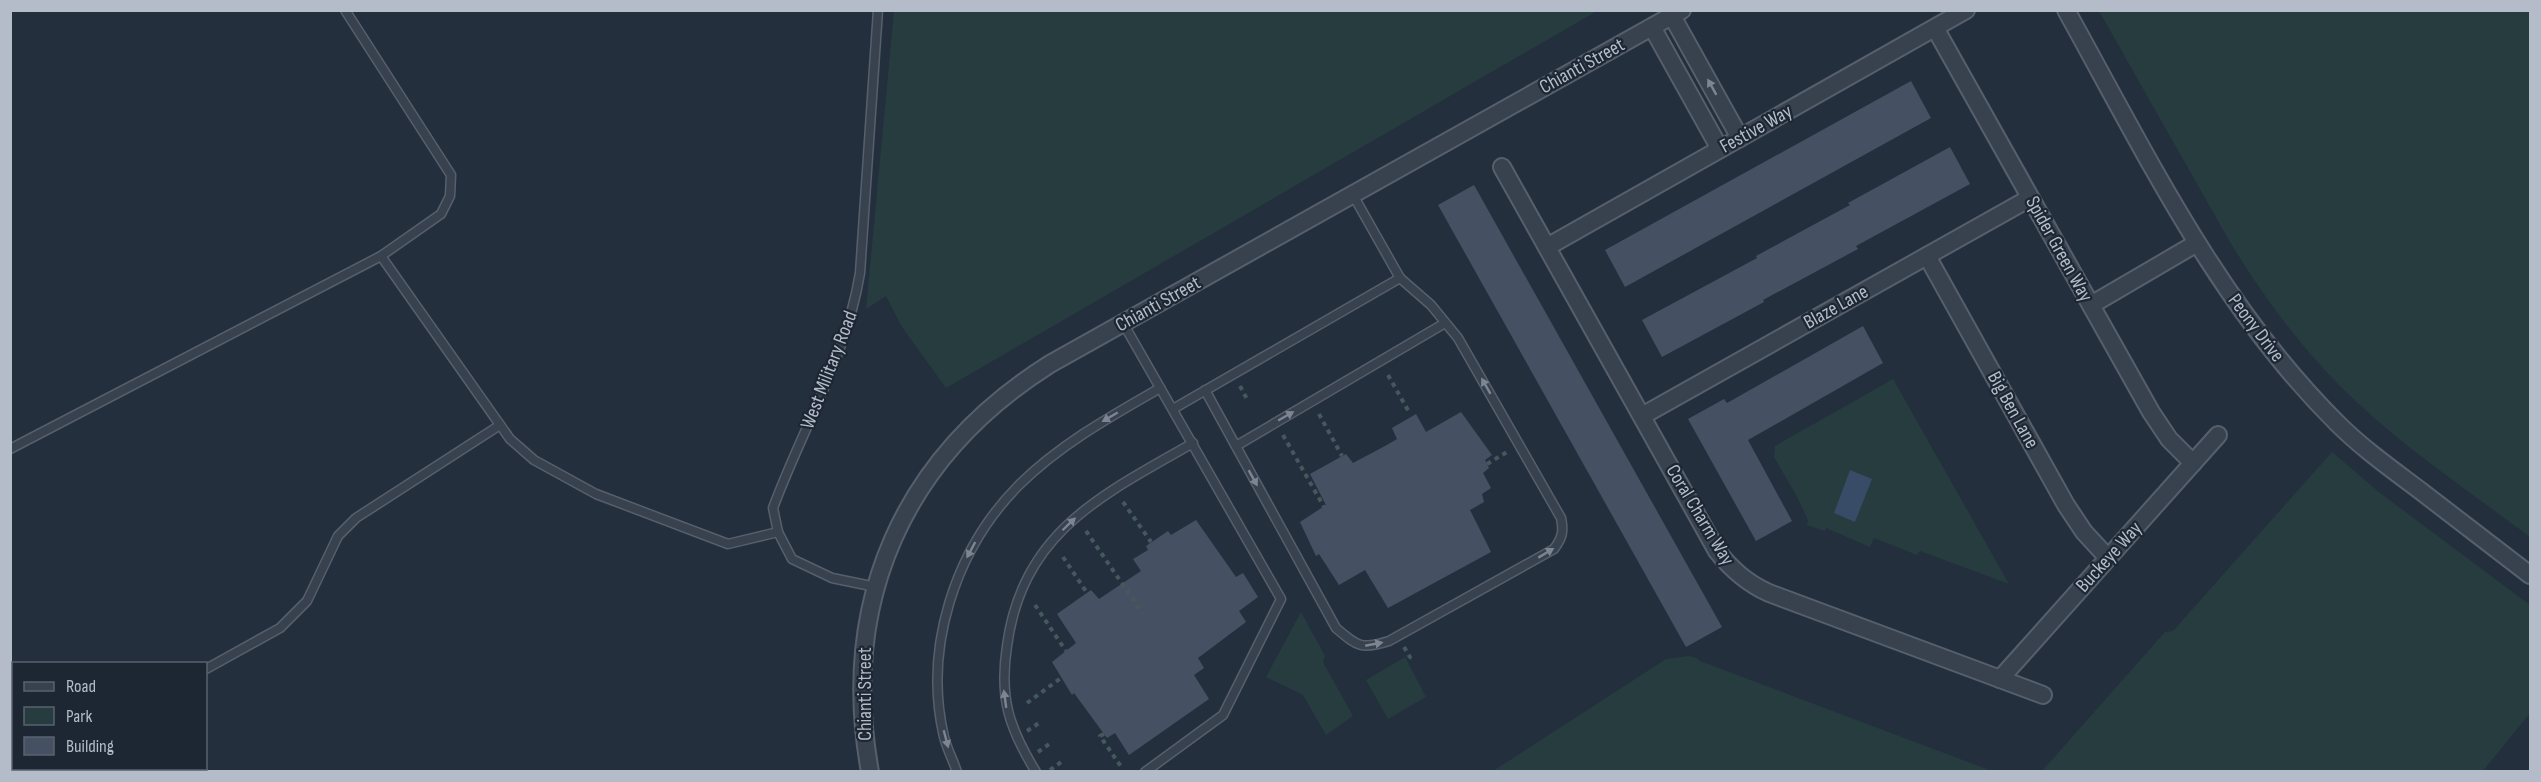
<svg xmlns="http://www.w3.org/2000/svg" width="2541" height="782" font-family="'Sofia Sans Condensed',sans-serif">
	<rect width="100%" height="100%" fill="#242f3e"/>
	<g fill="#263c3f">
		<path d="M 894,11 L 894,10 L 1597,11 L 946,388 L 902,327 L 886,296 L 866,309 Z"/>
		<path d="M 2099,11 L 2530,11 L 2530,537 C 2465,488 2395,442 2338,384 C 2296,341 2261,293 2230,242 Z"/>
		<path d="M 1893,379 L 2009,584 L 1920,551 L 1917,555 L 1874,538 L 1870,547 L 1826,528 L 1825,531 L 1807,525 L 1808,520 L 1796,495 L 1774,457 L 1775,446 Z"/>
		<path d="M 2332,452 L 2380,493 L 2530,605 L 2530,713 L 2483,771 L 2042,771 L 2165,632 L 2173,631 Z"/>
		<path d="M 1301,612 L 1325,656 L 1323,662 L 1353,716 L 1326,735 L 1303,695 L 1266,677 Z"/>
		<path d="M 1689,656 L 1697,658 L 1700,661 L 1992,771 L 1493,771 L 1666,659 Z"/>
		<path d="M 1405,657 L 1426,697 L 1388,719 L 1366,680 Z"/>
	</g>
	<path fill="#394c67" d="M 1850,470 L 1872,479 L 1855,522 L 1834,513 Z"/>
	<g fill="#455162">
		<path d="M 1911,81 L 1931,118 L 1625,287 L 1605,250 Z"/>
		<path d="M 1950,147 L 1970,184 L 1856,246 L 1858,249 L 1763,300 L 1764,302 L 1662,357 L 1642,320 L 1757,258 L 1756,256 L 1850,205 L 1848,203 Z"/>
		<path d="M 1474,185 L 1722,627 L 1686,647 L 1438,205 Z"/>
		<path d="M 1863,326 L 1883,363 L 1748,440 L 1792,521 L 1756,541 L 1688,419 L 1724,399 L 1727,403 Z"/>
		<path d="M 1461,412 L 1492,455 L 1485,460 L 1489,468 L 1483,473 L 1491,488 L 1482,494 L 1484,502 L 1470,510 L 1491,552 L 1388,608 L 1365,570 L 1339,585 L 1319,554 L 1316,556 L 1300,522 L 1326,505 L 1310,474 L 1346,454 L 1353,463 L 1385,446 L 1397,439 L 1392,428 L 1416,414 L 1426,432 Z"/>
		<path d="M 1196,520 L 1236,577 L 1243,573 L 1258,597 L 1239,611 L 1246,622 L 1198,658 L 1204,668 L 1194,675 L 1209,699 L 1129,755 L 1115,733 L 1107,738 L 1074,693 L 1072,695 L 1052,662 L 1076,643 L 1057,614 L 1091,590 L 1099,599 L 1141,571 L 1133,559 L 1148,550 L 1146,546 L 1168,531 L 1171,535 Z"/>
	</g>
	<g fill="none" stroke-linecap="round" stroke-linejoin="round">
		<defs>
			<g id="lane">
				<path d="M 345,10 L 451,175 L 450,196 L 441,214 L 381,256 L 510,439 L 534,460 L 596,494 L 728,544 L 778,532"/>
				<path d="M 1353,195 L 1400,278"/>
				<path d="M 1123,323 L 1281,599 L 1223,715 L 1145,772"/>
				<path d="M 1173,409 L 1400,278 L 1431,305 L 1458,338 L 1561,518 C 1564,532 1562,538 1554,549 L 1389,641 C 1361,650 1357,646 1336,628 L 1205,390"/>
				<path d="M 1236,446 L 1445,323"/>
				<path d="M 10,449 L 381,256"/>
				<path d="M 876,587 L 832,578 L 792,559 L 778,532 L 773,508 C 803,427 846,358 860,273 L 878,10"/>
				<path d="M 206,669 L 280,628 L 307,601 L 338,536 L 356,518 L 500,425"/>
				<path d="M 17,772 L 23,768"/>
				<path d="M 957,772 C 953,760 947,749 944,737 C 923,648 955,550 1018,486 C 1059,445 1111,416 1160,388"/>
				<path d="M 1036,772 C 1009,728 999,698 1007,646 C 1022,532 1102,495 1193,443"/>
			</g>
			<g id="street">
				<path d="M 2066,10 C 2146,154 2219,306 2337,423 C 2363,449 2393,470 2422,492 C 2458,520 2494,547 2530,575"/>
				<path d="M 1672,16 L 1740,138"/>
				<path d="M 1652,27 L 1720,149"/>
				<path d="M 1935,28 L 2151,412 L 2169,439 L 2193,463"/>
				<path d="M 1502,167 L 1717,551 C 1732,570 1747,583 1769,593 L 2043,695"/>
				<path d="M 1547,247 L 1966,10"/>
				<path d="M 1927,256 L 2066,505 L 2084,532 L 2108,558"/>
				<path d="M 2091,305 L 2197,243"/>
				<path d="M 1642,416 L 2030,198"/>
				<path d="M 2000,679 L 2218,435"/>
				<path d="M 870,772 C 839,601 903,457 1050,364 L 1682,10"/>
			</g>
		</defs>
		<use href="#lane" stroke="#565f6c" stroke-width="11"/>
		<use href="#street" stroke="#565f6c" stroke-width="20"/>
		<g stroke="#44595c" stroke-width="4" stroke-dasharray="4.5 4.5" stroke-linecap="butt">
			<path d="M 1388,375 L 1409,412"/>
			<path d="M 1240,386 L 1248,401"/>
			<path d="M 1319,414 L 1342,456"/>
			<path d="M 1283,435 L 1324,507"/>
			<path d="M 1487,464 L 1507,452"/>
			<path d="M 1123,502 L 1151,542"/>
			<path d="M 1086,531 L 1143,614"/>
			<path d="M 1063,557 L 1087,593"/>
			<path d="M 1035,605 L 1066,651"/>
			<path d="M 1404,647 L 1410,657 L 1407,660"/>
			<path d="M 1027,703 L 1061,678"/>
			<path d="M 1027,731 L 1039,723"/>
			<path d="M 1104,734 L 1100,736 L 1122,768"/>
			<path d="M 1038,752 L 1052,742"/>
			<path d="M 1050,770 L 1064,760"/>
		</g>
		<use href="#lane" stroke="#38414e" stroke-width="8"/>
		<use href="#street" stroke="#38414e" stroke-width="16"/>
	</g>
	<defs><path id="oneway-solid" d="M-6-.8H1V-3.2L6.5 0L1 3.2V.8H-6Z" transform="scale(1.5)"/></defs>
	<g fill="#7c8592">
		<use href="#oneway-solid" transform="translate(1712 87) rotate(-119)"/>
		<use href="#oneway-solid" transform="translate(1486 386) rotate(-120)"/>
		<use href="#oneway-solid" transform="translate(1286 416) rotate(-30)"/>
		<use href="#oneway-solid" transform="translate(1110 417) rotate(150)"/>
		<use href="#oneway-solid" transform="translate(1253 478) rotate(61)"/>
		<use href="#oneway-solid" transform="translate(1069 524) rotate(-44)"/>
		<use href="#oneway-solid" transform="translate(971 550) rotate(118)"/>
		<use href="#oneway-solid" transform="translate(1546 553) rotate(-31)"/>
		<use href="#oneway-solid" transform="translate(1374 644) rotate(-11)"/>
		<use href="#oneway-solid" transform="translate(1005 699) rotate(-98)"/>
		<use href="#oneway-solid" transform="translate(946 739) rotate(75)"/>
	</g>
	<g text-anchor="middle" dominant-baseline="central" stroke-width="4.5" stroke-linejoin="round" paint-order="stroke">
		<g font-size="20" fill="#b4bcc9" stroke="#1d2633">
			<text transform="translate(1582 66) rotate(-29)">Chianti Street</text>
			<text transform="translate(1756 129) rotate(-29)">Festive Way</text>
			<text transform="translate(2059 249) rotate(61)">Spider Green Way</text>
			<text transform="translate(1158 304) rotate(-29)">Chianti Street</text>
			<text transform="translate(1836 307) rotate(-29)">Blaze Lane</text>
			<text transform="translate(2256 328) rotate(53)">Peony Drive</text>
			<text transform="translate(829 370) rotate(-69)">West Military Road</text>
			<text transform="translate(2013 410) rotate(61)">Big Ben Lane</text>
			<text transform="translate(1700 515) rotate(59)">Coral Charm Way</text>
			<text transform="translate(2109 557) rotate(-48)">Buckeye Way</text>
			<text transform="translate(865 694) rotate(-90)">Chianti Street</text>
		</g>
	</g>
	<rect width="2541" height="782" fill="none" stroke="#b4bcc9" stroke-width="24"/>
	<rect x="12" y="662" width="195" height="108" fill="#1d2633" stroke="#59626f" stroke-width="1.5"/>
	<rect x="24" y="682" width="30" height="9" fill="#38414e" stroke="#59626f" stroke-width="1.5"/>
	<text x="66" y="692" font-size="18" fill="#b4bcc9">Road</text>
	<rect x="24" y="707" width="30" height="18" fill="#263c3f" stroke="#59626f" stroke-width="1.5"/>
	<text x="66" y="722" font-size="18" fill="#b4bcc9">Park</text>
	<rect x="24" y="737" width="30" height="18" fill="#455162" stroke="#59626f" stroke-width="1.5"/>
	<text x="66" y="752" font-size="18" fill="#b4bcc9">Building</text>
</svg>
